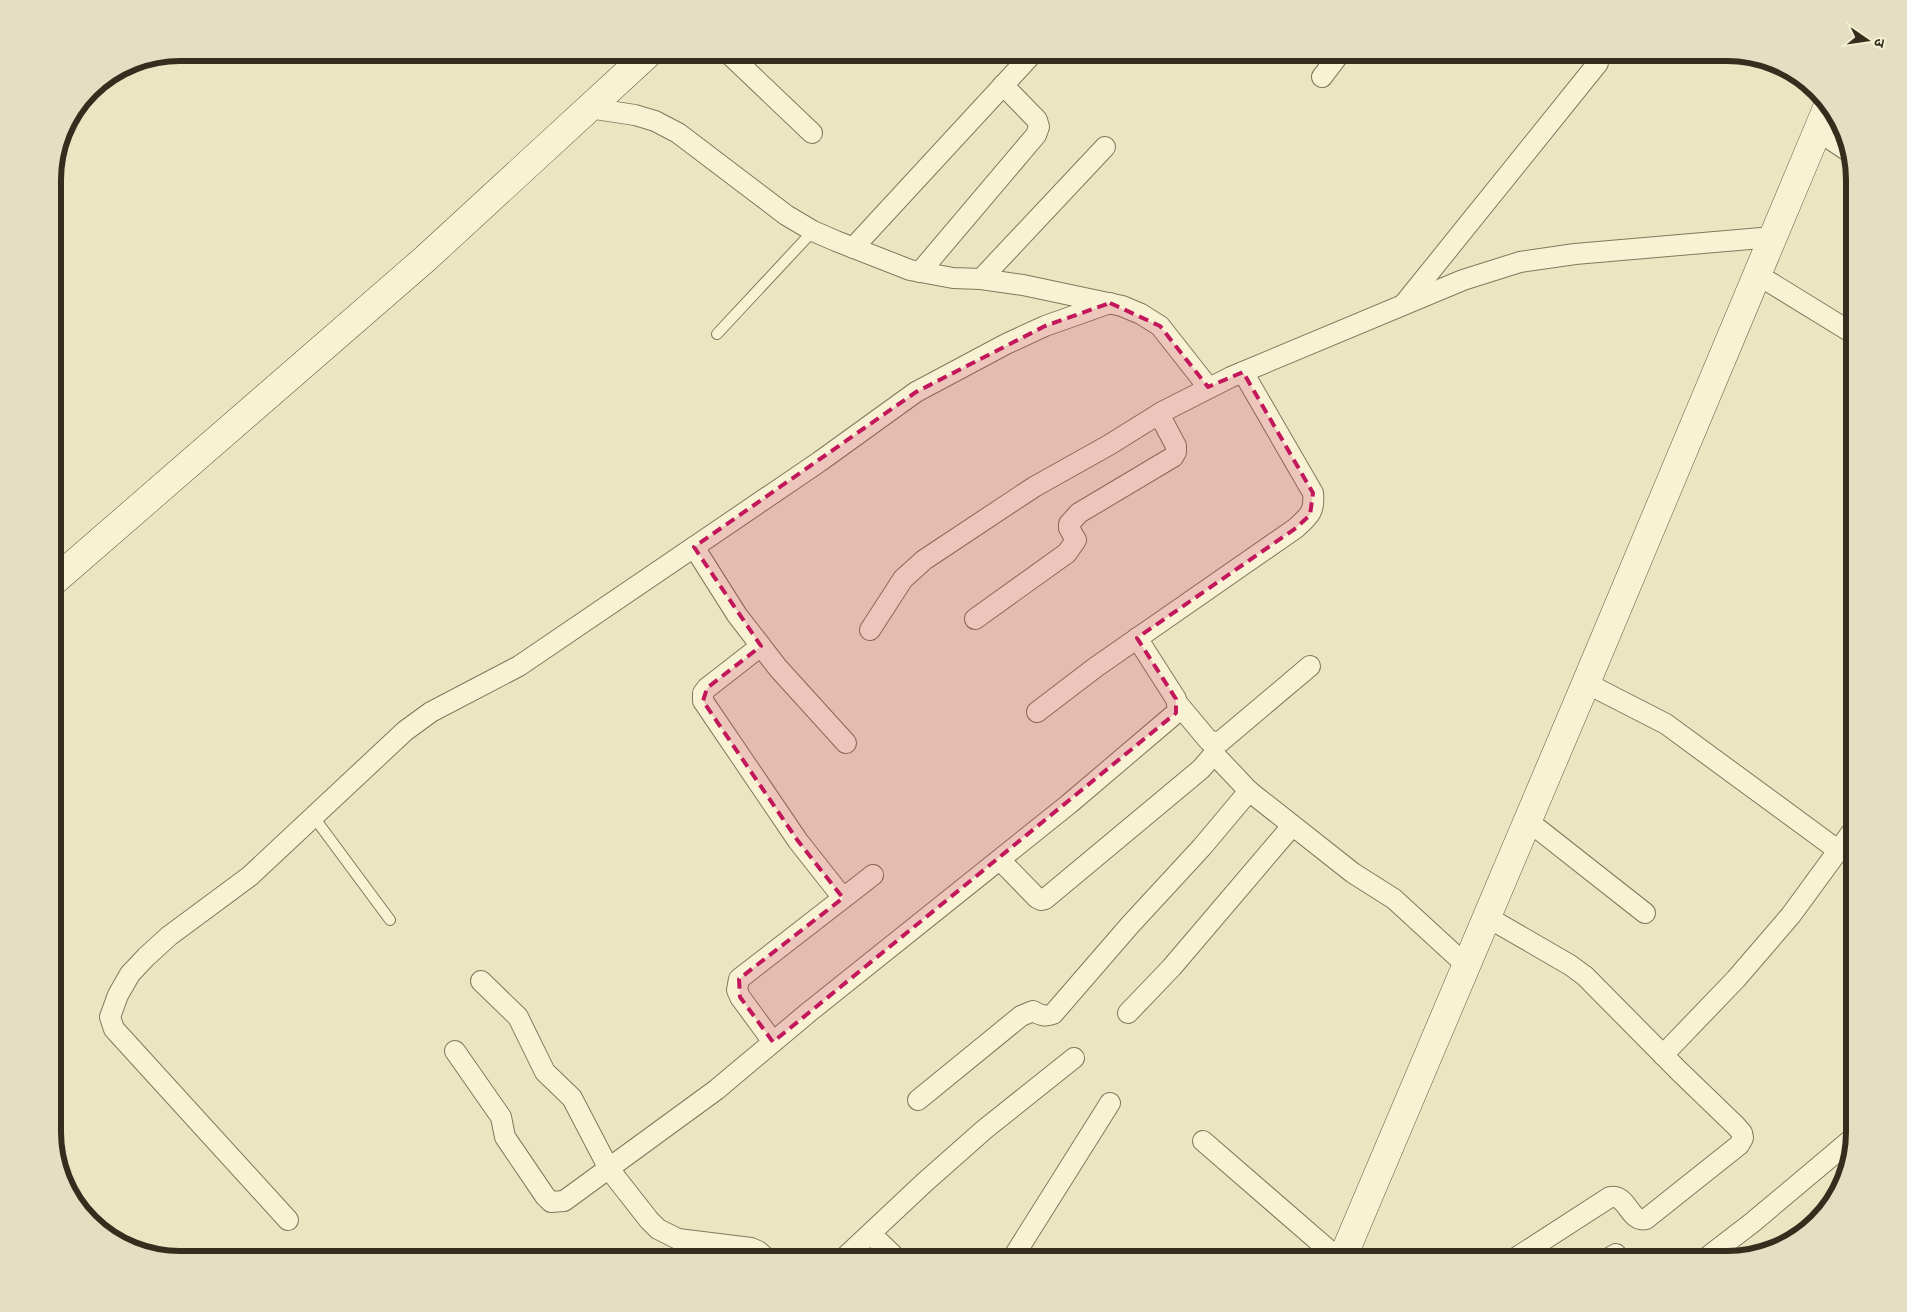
<svg xmlns="http://www.w3.org/2000/svg" width="1907" height="1312" font-family="'Source Serif 4','Noto Sans Devanagari',serif">
	<rect width="100%" height="100%" fill="#ebe6c2"/>
	<g fill="none" stroke-linecap="round" stroke-linejoin="round">
		<defs>
			<g id="lane">
				<path d="M 717,334 L 813,231"/>
				<path d="M 313,816 L 390,920"/>
			</g>
			<g id="street">
				<path d="M 727,52 L 812,133"/>
				<path d="M 1322,77 L 1341,52"/>
				<path d="M 589,108 L 635,115 L 655,121 L 678,133 L 786,215 L 813,231 L 836,241 L 910,270 L 953,278 L 981,279 L 1023,285 L 1122,306 L 1141,314 L 1160,326 L 1208,387"/>
				<path d="M 1818,131 L 1848,151"/>
				<path d="M 853,248 L 1034,52"/>
				<path d="M 920,272 L 1036,135 L 1039,127 L 1037,120 L 1003,85"/>
				<path d="M 1758,275 L 1854,334"/>
				<path d="M 981,279 L 1105,147"/>
				<path d="M 1404,304 L 1598,63"/>
				<path d="M 694,547 L 737,615 L 778,668 L 846,743"/>
				<path d="M 975,619 L 1067,553 L 1076,540 L 1069,528 L 1069,524 L 1079,513 L 1173,457 L 1176,452 L 1176,446 L 1159,414"/>
				<path d="M 870,630 L 903,579 L 924,560 L 1034,487 L 1109,445 L 1162,412 L 1231,377 L 1463,280 L 1520,262 L 1575,254 L 1773,237"/>
				<path d="M 761,646 L 707,688 L 703,693 L 703,701 L 798,841 L 843,898"/>
				<path d="M 1586,683 L 1666,724 L 1839,851"/>
				<path d="M 1178,704 L 1209,741 L 1220,742 L 1310,666"/>
				<path d="M 1037,712 L 1096,667 L 1296,528 C 1309,516 1315,512 1313,493 L 1243,372"/>
				<path d="M 1214,754 L 1249,791 L 1353,873 L 1394,899 L 1467,966"/>
				<path d="M 1528,821 L 1645,913"/>
				<path d="M 1000,860 L 1037,898 L 1041,900 L 1045,899 L 1201,769 L 1214,754 L 1214,742"/>
				<path d="M 1487,917 L 1570,965 L 1585,976 L 1679,1071 L 1736,1126 L 1742,1133 L 1743,1138 L 1739,1145 L 1646,1219 C 1629,1223 1628,1194 1610,1197 L 1514,1259"/>
				<path d="M 481,981 L 518,1017 L 545,1072 L 572,1098 L 609,1169 L 649,1220 L 658,1229 L 678,1239 L 751,1248 L 758,1251 L 767,1259"/>
				<path d="M 1128,1013 L 1172,967 L 1292,826"/>
				<path d="M 773,1042 L 740,997 L 737,990 L 739,979 L 873,875"/>
				<path d="M 455,1051 L 501,1117 L 505,1137 L 545,1196 L 551,1202 L 564,1201 L 716,1090 L 809,1012 L 1069,804 L 1176,713 L 1178,709 L 1176,699 L 1137,638"/>
				<path d="M 1663,1055 L 1736,979 L 1791,915 L 1854,829"/>
				<path d="M 918,1100 L 1021,1016 L 1033,1011 C 1040,1015 1045,1017 1053,1014 L 1130,925 L 1202,847 L 1249,791"/>
				<path d="M 1203,1141 L 1339,1259"/>
				<path d="M 288,1220 L 114,1029 L 110,1017 L 118,995 L 130,974 L 146,957 L 169,936 L 250,876 L 405,731 L 431,712 L 519,666 L 819,462 L 916,392 L 1006,344 L 1045,326 L 1110,303"/>
				<path d="M 871,1234 L 897,1259"/>
				<path d="M 843,1259 L 925,1182 L 985,1129 L 1074,1058"/>
				<path d="M 1012,1259 L 1110,1103"/>
				<path d="M 1607,1259 L 1616,1254"/>
				<path d="M 1705,1259 L 1753,1222 L 1853,1138"/>
			</g>
			<g id="secondary">
				<path d="M 53,582 L 425,259 L 650,52"/>
				<path d="M 1342,1259 L 1586,683 L 1827,108"/>
			</g>
		</defs>
		<use href="#lane" stroke="#84775a" stroke-width="12"/>
		<use href="#street" stroke="#84775a" stroke-width="22"/>
		<use href="#secondary" stroke="#66583d" stroke-width="29"/>
		<use href="#lane" stroke="#f7f2d4" stroke-width="10"/>
		<use href="#street" stroke="#f7f2d4" stroke-width="20"/>
		<use href="#secondary" stroke="#f7f2d4" stroke-width="28"/>
	</g>
	<path fill="#c2185b" fill-opacity="0.2" stroke="#c2185b" stroke-width="4" stroke-dasharray="10 6" stroke-linejoin="round" d="M 1110,303 L 1160,326 L 1208,387 L 1243,372 L 1313,493 L 1310,515 L 1296,528 L 1137,638 L 1176,699 L 1176,713 L 773,1042 L 740,997 L 739,979 L 843,898 L 798,841 L 703,701 L 707,688 L 761,646 L 694,547 L 916,392 L 1045,326 Z"/>
	<path d="M0 0H1907V1312H0ZM180 61H1727A119 119 0 0 1 1846 180V1132A119 119 0 0 1 1727 1251H180A119 119 0 0 1 61 1132V180A119 119 0 0 1 180 61Z" fill="#e4dfc3" fill-rule="evenodd"/>
	<path fill="none" stroke="#352d1d" stroke-width="6" d="M180 61H1727A119 119 0 0 1 1846 180V1132A119 119 0 0 1 1727 1251H180A119 119 0 0 1 61 1132V180A119 119 0 0 1 180 61Z"/>
	<g transform="translate(1867 40) rotate(103)" stroke="#f3efd1" stroke-width="4" paint-order="stroke">
	<path d="M0-4L9 19L0 12L-9 19Z" fill="#352d1d"/>
	<text y="-8" font-size="14" font-weight="bold" text-anchor="middle" fill="#352d1d">उ</text>
	</g>
</svg>
